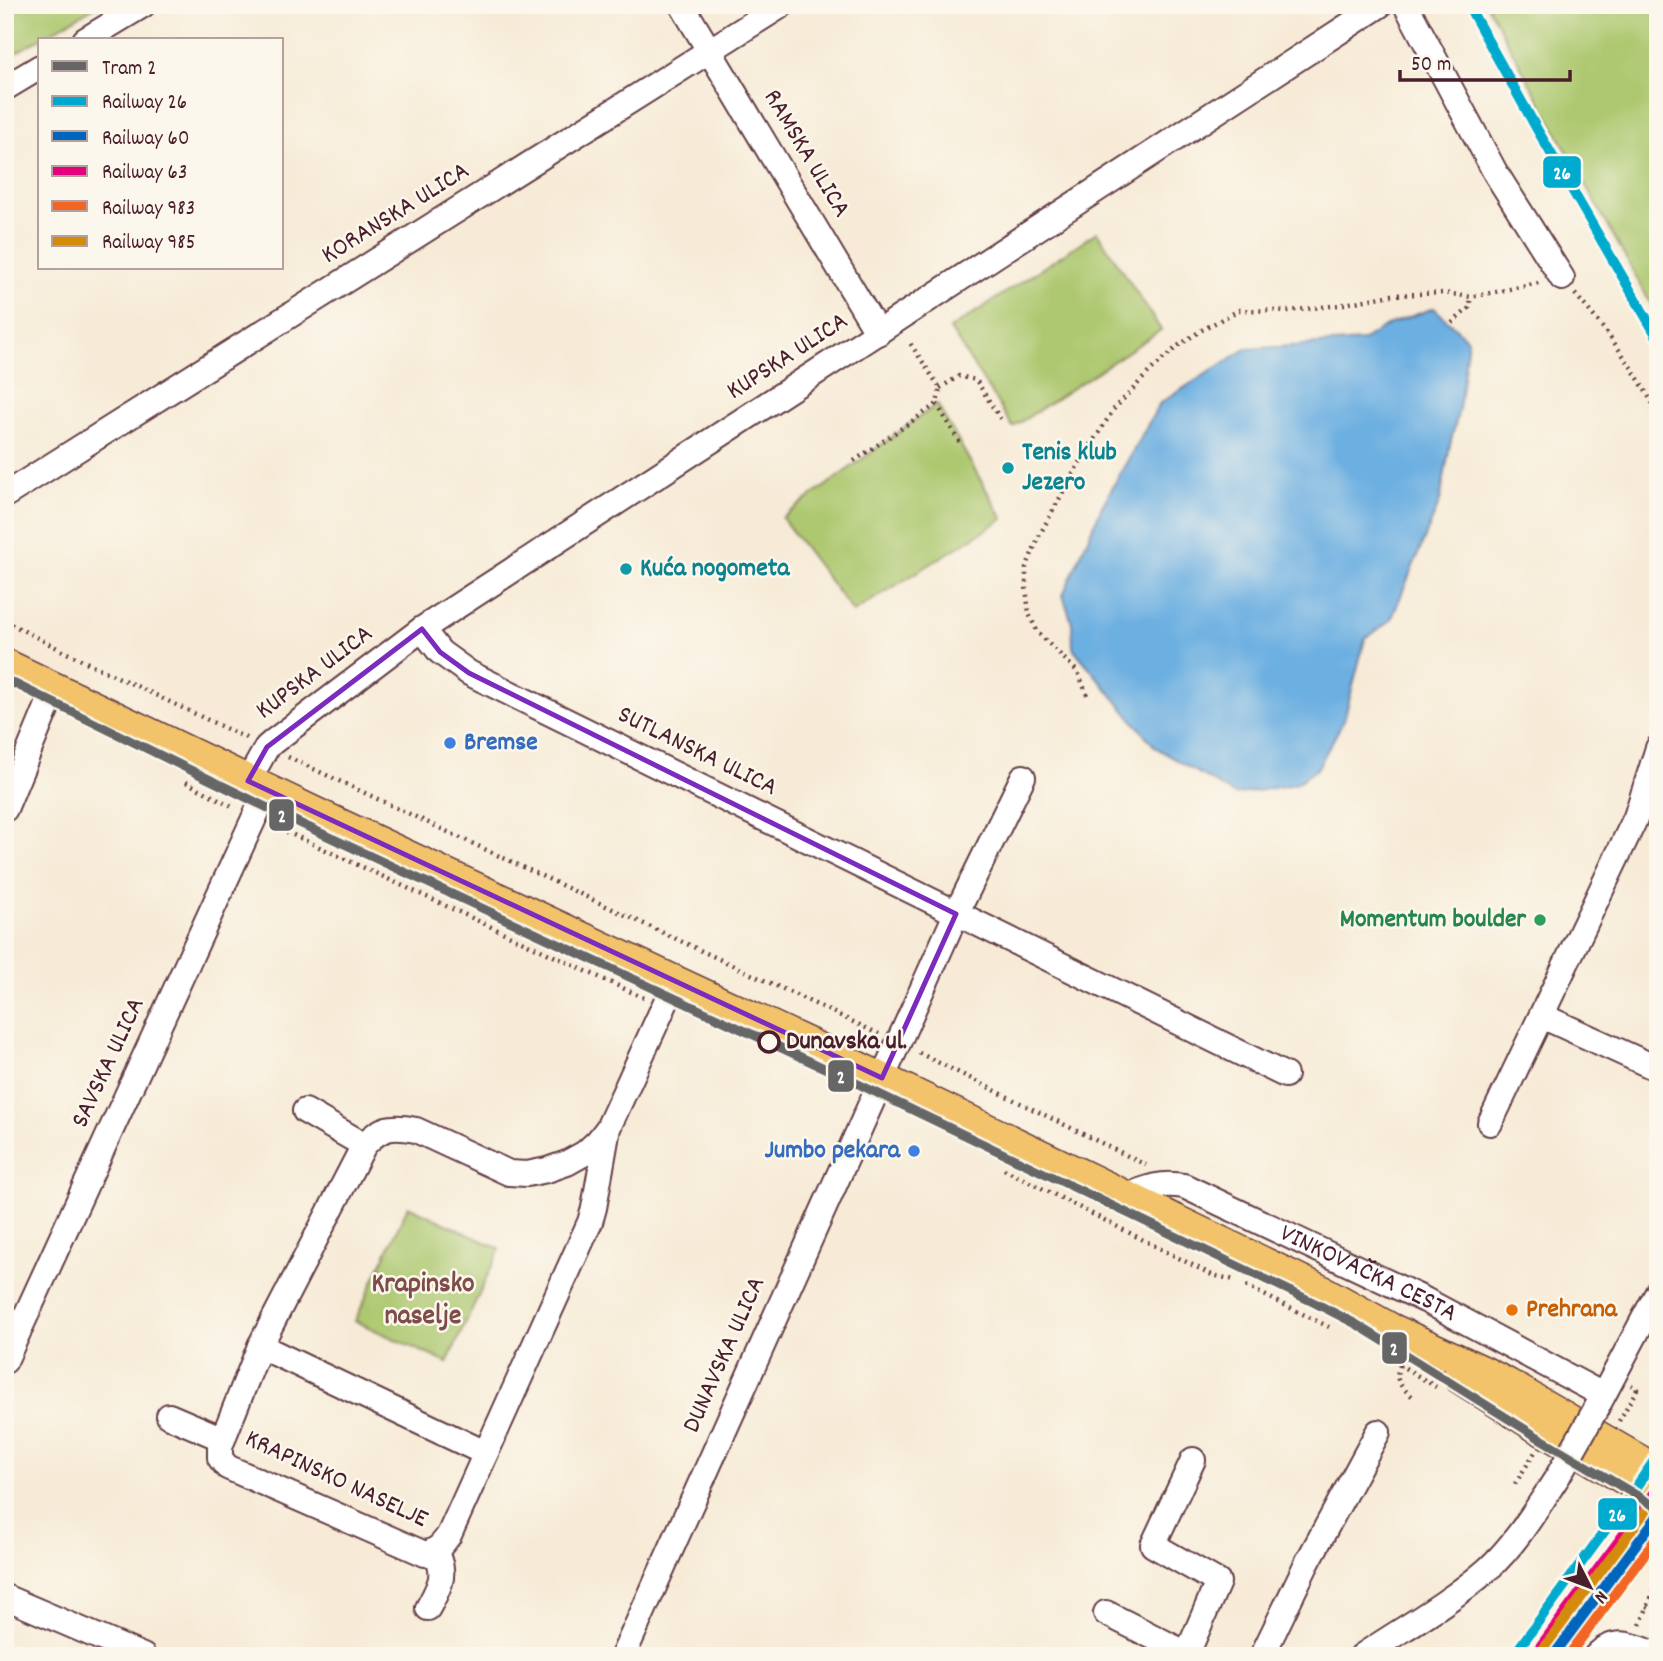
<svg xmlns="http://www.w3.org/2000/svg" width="1663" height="1661" font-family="Dekko,sans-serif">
	<rect width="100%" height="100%" fill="#fbf7ec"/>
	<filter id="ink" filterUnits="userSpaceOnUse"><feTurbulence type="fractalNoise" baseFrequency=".0143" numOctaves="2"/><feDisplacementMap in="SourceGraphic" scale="14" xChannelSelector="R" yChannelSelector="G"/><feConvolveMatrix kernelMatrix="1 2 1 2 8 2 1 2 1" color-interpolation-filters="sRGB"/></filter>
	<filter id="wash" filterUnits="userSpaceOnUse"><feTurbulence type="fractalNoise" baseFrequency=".00686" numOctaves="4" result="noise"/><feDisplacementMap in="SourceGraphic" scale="28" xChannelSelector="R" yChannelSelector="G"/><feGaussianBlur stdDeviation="1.57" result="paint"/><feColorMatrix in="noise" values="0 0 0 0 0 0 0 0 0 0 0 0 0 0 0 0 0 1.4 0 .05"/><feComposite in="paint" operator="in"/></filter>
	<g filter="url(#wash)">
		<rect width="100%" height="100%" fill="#f7ebd7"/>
		<g fill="#adc86f" stroke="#7c744d" stroke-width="2">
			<path d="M 20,5 L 98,5 L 5,59 L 5,13 Z"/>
			<path d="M 1487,5 L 1658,5 L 1658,317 Z"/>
			<path d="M 1097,232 L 1161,330 L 1013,427 L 950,329 Z"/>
			<path d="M 937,404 L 1003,519 L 853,612 L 782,518 Z"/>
			<path d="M 408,1206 L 500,1249 L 447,1363 L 355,1321 Z"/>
		</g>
		<path fill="#6cafe1" stroke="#5b6786" stroke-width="2" d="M 1434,308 L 1468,340 L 1459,409 L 1450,445 L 1440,501 L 1391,620 L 1365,639 L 1344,720 L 1317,769 L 1295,784 L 1235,795 L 1155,747 L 1073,648 L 1072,623 L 1063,595 L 1102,506 L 1160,403 L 1246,349 L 1362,341 L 1390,324 Z"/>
	</g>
	<g filter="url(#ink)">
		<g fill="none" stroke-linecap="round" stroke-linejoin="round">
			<defs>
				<g id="minor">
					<path d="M 682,5 L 878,333"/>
					<path d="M 1406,5 L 1495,172 L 1562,278"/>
					<path d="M 85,40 L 143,5"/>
					<path d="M 5,88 L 40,67"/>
					<path d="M 5,495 L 782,5"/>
					<path d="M 422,629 L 440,652 L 469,673 L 1285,1075"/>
					<path d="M 248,781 L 267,747 L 274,741 L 422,629 L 1380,5"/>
					<path d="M 5,809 L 55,688"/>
					<path d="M 1542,1016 L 1658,1069"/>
					<path d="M 305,1111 L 364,1145"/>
					<path d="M 1490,1123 L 1636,817 L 1658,748"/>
					<path d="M 608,1128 L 594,1208 L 590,1222 L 449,1535 C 442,1545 437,1551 425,1554 L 227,1467 L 220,1458 L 220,1446 L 260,1346 L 364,1145 C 381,1127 391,1125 416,1130 L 509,1173 L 527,1174 L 547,1170 L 567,1163 L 585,1153 L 598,1141 L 608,1128 L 676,980"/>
					<path id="s1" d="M 1128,1196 C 1147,1187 1163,1182 1184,1186 L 1425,1300 L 1603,1395"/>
					<path d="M 260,1346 L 485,1453"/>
					<path d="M 5,1361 L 267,790"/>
					<path d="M 1597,1407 L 1658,1292"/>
					<path d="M 169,1416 L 223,1439"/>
					<path d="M 5,1597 L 143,1656"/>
					<path d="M 428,1608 C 439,1587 448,1575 435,1551"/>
					<path d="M 1106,1613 L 1187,1654 L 1186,1656"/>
					<path d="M 1187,1654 L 1218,1582 L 1153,1545 L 1193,1460"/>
					<path d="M 623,1656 L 956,914 L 1023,777"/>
					<path d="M 1262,1656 L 1307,1563 L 1378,1432"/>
					<path d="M 1362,1656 C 1404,1628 1449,1603 1487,1570 C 1516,1544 1537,1508 1558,1476"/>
					<path d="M 1596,1656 C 1616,1635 1635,1647 1658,1655"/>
				</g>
				<g id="major">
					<path d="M 5,664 L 314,812 L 844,1060 L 1321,1290 L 1390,1328 L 1483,1371 L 1508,1384 L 1658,1471"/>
					<path d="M 1458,1377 L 1538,1428 L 1658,1499"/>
				</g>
			</defs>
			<use href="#minor" stroke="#643e45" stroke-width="28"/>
			<use href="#major" stroke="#643e45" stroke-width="33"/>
			<g stroke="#643e45" stroke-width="4.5" stroke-dasharray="2 5" stroke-linecap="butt">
				<path d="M 1575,294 C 1608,332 1635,369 1658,414"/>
				<path d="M 1452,323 L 1469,308 L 1471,297"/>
				<path d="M 940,388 L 959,376 L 976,380 L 1001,420"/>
				<path d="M 937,404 L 961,445"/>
				<path d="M 854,461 L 937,404 L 940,388 L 908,340"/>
				<path d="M 5,621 L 67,653 L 248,739"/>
				<path d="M 1087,695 L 1078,672 L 1038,633 L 1029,614 L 1026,587 L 1026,568 L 1040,534 L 1078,465 L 1114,409 L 1149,372 L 1178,346 L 1200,331 L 1239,310 L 1289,311 L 1339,305 L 1392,295 L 1444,293 L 1471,297 L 1539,283"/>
				<path d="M 288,757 L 879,1034"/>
				<path d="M 186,782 L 234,807"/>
				<path d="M 274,826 L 644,998"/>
				<path d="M 919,1053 L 1146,1165"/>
				<path d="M 1004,1169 L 1212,1275 L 1235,1280"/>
				<path d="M 1246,1286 L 1329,1327"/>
				<path d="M 1387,1357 L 1436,1387"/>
				<path d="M 1400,1365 C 1392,1381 1403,1388 1414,1398"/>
				<path d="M 1619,1421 L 1637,1389 L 1631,1385"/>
				<path d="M 1515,1484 L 1535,1452"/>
				<path d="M 1647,1607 L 1658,1611"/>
				<path d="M 1640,1625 L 1658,1581"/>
			</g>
			<use href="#minor" stroke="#fff" stroke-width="24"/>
			<use href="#major" stroke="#f2c36a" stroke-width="30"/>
			<defs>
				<path id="minor-bridge" d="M 1558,1476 L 1597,1407"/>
			</defs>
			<use href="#minor-bridge" stroke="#643e45" stroke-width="28" stroke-linecap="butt"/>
			<use href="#minor-bridge" stroke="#fff" stroke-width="24"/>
			<defs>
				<g id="rail-1">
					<path d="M 1468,5 L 1538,131 L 1658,338"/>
					<path d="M 1513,1656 L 1618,1513 L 1658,1455"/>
				</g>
				<path id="rail-2" d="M 1553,1656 L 1658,1515"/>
				<path id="rail-3" d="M 1533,1656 L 1658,1488"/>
				<path id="rail-4" d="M 1568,1656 L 1658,1536"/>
				<path id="rail-5" d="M 1543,1649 L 1648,1508"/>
			</defs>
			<use href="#rail-1" stroke="#fbf7ec" stroke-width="16"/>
			<use href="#rail-2" stroke="#fbf7ec" stroke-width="16"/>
			<use href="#rail-3" stroke="#fbf7ec" stroke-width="16"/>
			<use href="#rail-4" stroke="#fbf7ec" stroke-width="16"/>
			<use href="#rail-5" stroke="#fbf7ec" stroke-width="16"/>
			<use href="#rail-1" stroke="#00a9ce" stroke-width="10"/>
			<use href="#rail-2" stroke="#0065bd" stroke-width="10"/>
			<use href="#rail-3" stroke="#e5007d" stroke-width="10"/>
			<use href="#rail-4" stroke="#f26522" stroke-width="10"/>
			<use href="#rail-5" stroke="#d48b09" stroke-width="10"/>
			<defs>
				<path id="tram-1" d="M 5,679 L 278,813 L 850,1080 L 1315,1303 L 1356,1324 L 1536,1436 L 1658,1508"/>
			</defs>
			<use href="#tram-1" stroke="#fbf7ec" stroke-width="14"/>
			<use href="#tram-1" stroke="#666" stroke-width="9"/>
		</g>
	</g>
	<path fill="none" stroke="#7b2cbf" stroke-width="5" stroke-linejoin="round" d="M 422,629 L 440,652 L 469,673 L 956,914 L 882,1078 L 248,781 L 267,747 Z"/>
	<g fill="#0f9aa8" stroke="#fbf7ec" stroke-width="2.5">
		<circle cx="1008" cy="468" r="7"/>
		<circle cx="626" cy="569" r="7"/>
	</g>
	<g fill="#3f7fe0" stroke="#fbf7ec" stroke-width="2.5">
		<circle cx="450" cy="743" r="7"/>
		<circle cx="914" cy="1151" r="7"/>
	</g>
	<circle fill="#2e9e5b" stroke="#fbf7ec" stroke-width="2.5" cx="1540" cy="920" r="7"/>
	<circle fill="#fbf7ec" stroke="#4a1f2b" stroke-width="3.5" cx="769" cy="1042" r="10"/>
	<circle fill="#e8710a" stroke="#fbf7ec" stroke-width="2.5" cx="1512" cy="1310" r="7"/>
	<g text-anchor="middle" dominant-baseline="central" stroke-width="5" stroke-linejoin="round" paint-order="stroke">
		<g font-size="26" fill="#4a1f2b" stroke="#fbf7ec">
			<text transform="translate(806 154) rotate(59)">RAMSKA ULICA</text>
			<text transform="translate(396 214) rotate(-32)">KORANSKA ULICA</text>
			<text transform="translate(788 357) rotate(-33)">KUPSKA ULICA</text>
			<text transform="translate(315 673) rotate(-37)">KUPSKA ULICA</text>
			<text transform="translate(697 752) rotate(26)">SUTLANSKA ULICA</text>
			<text transform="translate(109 1063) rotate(-65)">SAVSKA ULICA</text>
			<text stroke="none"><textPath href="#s1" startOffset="262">VINKOVAČKA CESTA</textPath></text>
			<text transform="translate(725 1355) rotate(-66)">DUNAVSKA ULICA</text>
			<text transform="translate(336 1480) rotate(25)">KRAPINSKO NASELJE</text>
		</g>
		<g font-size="26" font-weight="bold" fill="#0d838f" stroke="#fbf7ec" text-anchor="start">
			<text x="1022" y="453">Tenis klub<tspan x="1022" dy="30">Jezero</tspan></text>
			<text x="640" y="569">Kuća nogometa</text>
		</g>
		<g font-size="26" font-weight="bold" fill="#366cbe" stroke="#fbf7ec" text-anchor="start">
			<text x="464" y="743">Bremse</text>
			<text x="900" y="1151" text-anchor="end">Jumbo pekara</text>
		</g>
		<g font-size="26" font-weight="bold" fill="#27864d" stroke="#fbf7ec" text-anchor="end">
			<text x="1526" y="920">Momentum boulder</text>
		</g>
		<g font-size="26" font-weight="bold" fill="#4a1f2b" stroke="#fbf7ec" text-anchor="start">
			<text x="786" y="1042">Dunavska ul.</text>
		</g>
		<g font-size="26" font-weight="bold" fill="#c56008" stroke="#fbf7ec" text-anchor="start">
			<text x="1526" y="1310">Prehrana</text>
		</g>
		<g font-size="28" font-weight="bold" fill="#7e4d49" stroke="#fbf7ec">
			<text x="423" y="1286">Krapinsko<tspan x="423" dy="32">naselje</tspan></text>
		</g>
	</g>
	<g stroke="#fbf7ec" stroke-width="2.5">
		<rect x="1542" y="155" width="40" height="34" rx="7" fill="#00a9ce"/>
		<rect x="268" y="798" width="27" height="34" rx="7" fill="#666"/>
		<rect x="827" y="1059" width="28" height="34" rx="7" fill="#666"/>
		<rect x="1381" y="1331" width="27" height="34" rx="7" fill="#666"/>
		<rect x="1597" y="1497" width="41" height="34" rx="7" fill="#00a9ce"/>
	</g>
	<g font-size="19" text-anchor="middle" font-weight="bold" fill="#fff">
		<text x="1562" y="179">26</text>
		<text x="282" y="822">2</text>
		<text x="841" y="1083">2</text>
		<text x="1394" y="1355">2</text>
		<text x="1617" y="1521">26</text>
	</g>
	<rect width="1663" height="1661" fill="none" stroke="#fbf7ec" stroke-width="28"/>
	<rect x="38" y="38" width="245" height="231" fill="#fbf7ec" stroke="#b4a19f" stroke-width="2"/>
	<rect x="52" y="61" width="35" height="10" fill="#666666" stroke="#b4a19f" stroke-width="2"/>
	<text x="102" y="74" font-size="21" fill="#4a1f2b">Tram 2</text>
	<rect x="52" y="96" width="35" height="10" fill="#00a9ce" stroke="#b4a19f" stroke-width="2"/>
	<text x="102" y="108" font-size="21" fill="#4a1f2b">Railway 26</text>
	<rect x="52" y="131" width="35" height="10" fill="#0065bd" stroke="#b4a19f" stroke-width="2"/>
	<text x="102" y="144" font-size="21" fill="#4a1f2b">Railway 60</text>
	<rect x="52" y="166" width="35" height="10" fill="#e5007d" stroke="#b4a19f" stroke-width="2"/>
	<text x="102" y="178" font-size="21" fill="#4a1f2b">Railway 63</text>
	<rect x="52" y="201" width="35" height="10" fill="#f26522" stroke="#b4a19f" stroke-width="2"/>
	<text x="102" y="214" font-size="21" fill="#4a1f2b">Railway 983</text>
	<rect x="52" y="236" width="35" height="10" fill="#d48b09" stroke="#b4a19f" stroke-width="2"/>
	<text x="102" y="248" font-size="21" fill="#4a1f2b">Railway 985</text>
	<g transform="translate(1590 1587) rotate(132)" stroke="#fbf7ec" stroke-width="5" paint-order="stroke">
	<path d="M0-5L12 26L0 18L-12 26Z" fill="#4a1f2b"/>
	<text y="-10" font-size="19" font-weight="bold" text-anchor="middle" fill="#4a1f2b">N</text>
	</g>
	<path d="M1400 70v10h170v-10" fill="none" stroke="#4a1f2b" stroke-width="3.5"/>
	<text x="1411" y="70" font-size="21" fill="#4a1f2b" stroke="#fbf7ec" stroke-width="5" paint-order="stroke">50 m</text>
</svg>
